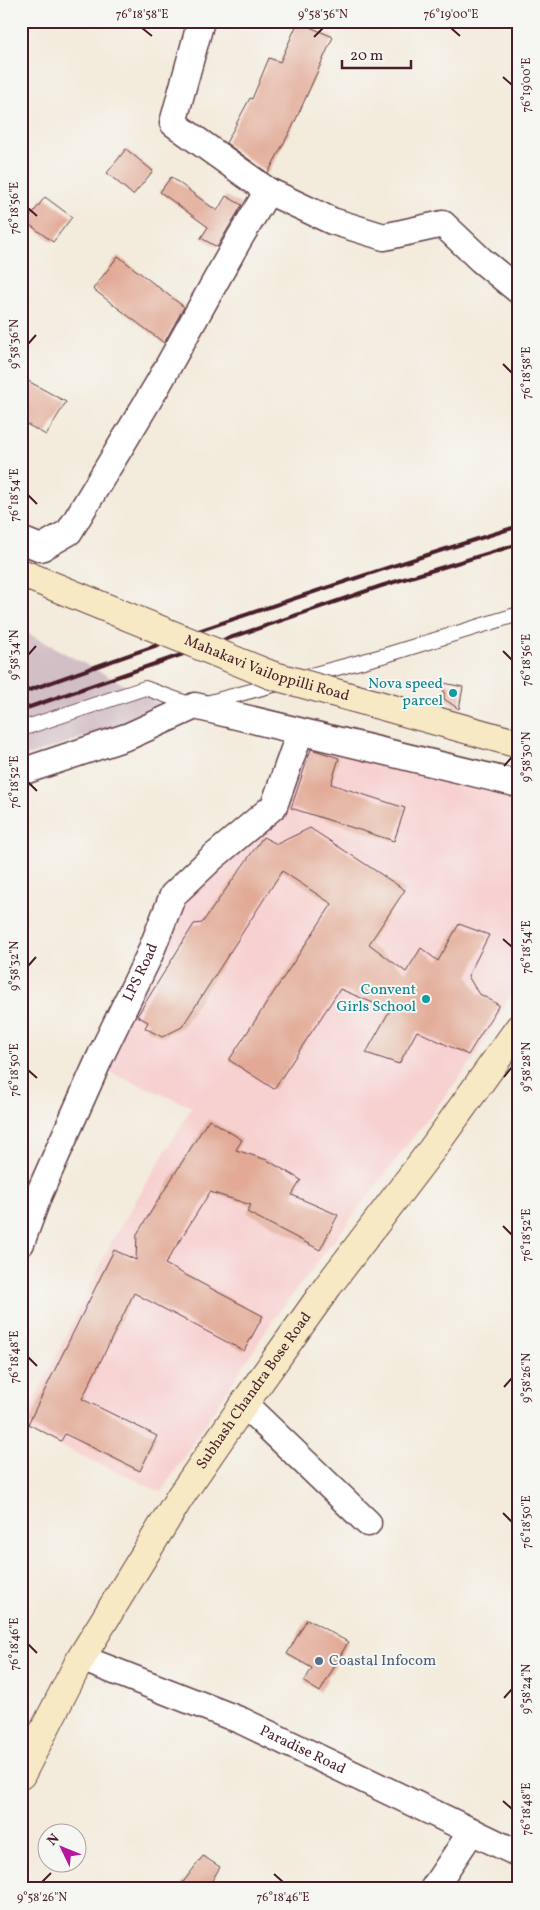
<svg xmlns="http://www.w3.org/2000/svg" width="540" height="1910" font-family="Vollkorn,serif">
	<rect width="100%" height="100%" fill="#f6f6f2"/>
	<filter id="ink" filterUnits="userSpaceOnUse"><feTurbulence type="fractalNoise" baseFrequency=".02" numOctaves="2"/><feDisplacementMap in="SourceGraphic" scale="10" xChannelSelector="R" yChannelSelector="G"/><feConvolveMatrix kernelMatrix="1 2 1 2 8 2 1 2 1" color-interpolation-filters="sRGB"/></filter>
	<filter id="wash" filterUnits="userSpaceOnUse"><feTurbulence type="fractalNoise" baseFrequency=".0096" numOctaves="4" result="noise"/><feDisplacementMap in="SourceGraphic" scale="20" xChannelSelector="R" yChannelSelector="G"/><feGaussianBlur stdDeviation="1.12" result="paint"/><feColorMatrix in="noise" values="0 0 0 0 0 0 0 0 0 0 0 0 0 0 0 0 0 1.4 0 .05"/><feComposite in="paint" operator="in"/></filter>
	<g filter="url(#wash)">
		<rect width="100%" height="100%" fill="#f3ebdb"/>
		<path fill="#f7d0d0" d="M 305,739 L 519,794 L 519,980 L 475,1057 L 273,1320 L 161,1492 L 21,1428 L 113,1239 L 192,1107 L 104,1070 L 180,898 L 217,863 Z"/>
		<path fill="#d2bec5" d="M 21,630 L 170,709 L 21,758 Z"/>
		<g id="blocks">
			<g fill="#e2aa96">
				<path d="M 298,22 L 333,37 L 293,126 L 268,173 L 226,143 L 250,98 L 252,99 L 269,58 L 280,62 Z"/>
				<path d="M 126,149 L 153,171 L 133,195 L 107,173 Z"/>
				<path d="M 171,177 L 217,211 L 226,196 L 242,205 L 217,247 L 201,238 L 208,227 L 160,192 Z"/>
				<path d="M 45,197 L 72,217 L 53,242 L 26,222 Z"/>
				<path d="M 118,256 L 184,307 L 164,343 L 93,289 Z"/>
				<path d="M 21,377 L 66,402 L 46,435 L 21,421 Z"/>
				<path d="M 444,683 L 463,687 L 459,709 L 444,699 Z"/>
				<path d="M 311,749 L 339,758 L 331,784 L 405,808 L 394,841 L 291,808 Z"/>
				<path d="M 310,828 L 405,890 L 369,944 L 406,972 L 421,948 L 438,961 L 459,924 L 489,935 L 468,976 L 478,993 L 499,1005 L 468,1055 L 417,1031 L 399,1064 L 366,1053 L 390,1010 L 340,989 L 274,1089 L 229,1060 L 332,904 L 282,871 L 182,1027 L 162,1037 L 145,1028 L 148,1022 L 137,1016 L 194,924 L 202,923 L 263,837 L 277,844 Z"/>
				<path d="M 209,1119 L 242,1140 L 236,1150 L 267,1160 L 301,1180 L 292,1195 L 338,1215 L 320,1250 L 247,1212 L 251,1205 L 210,1192 L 165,1264 L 263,1316 L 244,1351 L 134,1293 L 82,1399 L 157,1436 L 140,1471 L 65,1434 L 61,1441 L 28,1424 L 114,1250 L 136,1260 L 137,1234 Z"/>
				<path d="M 307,1619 L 348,1642 L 320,1692 L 304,1682 L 312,1668 L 287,1654 Z"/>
				<path d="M 203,1856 L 220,1867 L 207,1889 L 178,1889 Z"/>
			</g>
		</g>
	</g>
	<g filter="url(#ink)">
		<use href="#blocks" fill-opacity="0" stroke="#633e45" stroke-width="1"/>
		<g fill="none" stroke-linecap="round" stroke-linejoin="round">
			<defs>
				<path id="lane" d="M 21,729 L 145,688 L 195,706 L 386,655 L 519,614"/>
				<g id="street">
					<path d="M 201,21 L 173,123 L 268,191"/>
					<path d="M 21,540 L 41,548 L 69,532 L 157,386 L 239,239 L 268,191 L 332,221 L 384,237 L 443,224 L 481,260 L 519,291"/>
					<path d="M 21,772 L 129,736 L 195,706 L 519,784"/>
					<path id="s1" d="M 21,1243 L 39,1194 L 101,1055 L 149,956 L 173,895 L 212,858 L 274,806 L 300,732"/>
					<path d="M 244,1404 L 368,1523"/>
					<path id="s2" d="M 81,1658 L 242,1721 L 519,1854"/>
					<path d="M 433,1889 L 472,1831"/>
				</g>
				<g id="secondary">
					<path id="s3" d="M 21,1775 L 81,1658 L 180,1497 L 244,1404 L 328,1286 L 433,1148 L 519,1028"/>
				</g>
			</defs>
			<use href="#lane" stroke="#633e45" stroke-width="16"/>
			<use href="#street" stroke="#633e45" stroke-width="29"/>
			<use href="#secondary" stroke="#633e45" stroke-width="30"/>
			<use href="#lane" stroke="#fff" stroke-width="14"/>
			<use href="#street" stroke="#fff" stroke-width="26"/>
			<use href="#secondary" stroke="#f6e9c3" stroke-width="28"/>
			<g stroke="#4a1f2b" stroke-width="4">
				<path d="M 21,693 C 186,634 352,578 519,526"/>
				<path d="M 21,710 L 381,586 L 519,544"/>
			</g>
			<defs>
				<g id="secondary-bridge">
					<path id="s4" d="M 21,573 L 271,675 L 519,744"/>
				</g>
			</defs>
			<use href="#secondary-bridge" stroke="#633e45" stroke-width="30" stroke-linecap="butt"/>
			<use href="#secondary-bridge" stroke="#f6e9c3" stroke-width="28"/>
		</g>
	</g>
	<path fill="none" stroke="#4a1f2b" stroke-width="2" d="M 142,28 L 152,36M 451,28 L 460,36M 314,37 L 323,28M 503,77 L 512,85M 28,208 L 37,216M 28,344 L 36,335M 503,364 L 512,373M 28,495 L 37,504M 503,651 L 512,660M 28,655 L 36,646M 504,766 L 512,757M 28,782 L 37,791M 503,939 L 512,947M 28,966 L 36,957M 28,1070 L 37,1078M 504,1077 L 512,1067M 503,1226 L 512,1235M 28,1357 L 37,1366M 504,1387 L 512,1378M 503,1513 L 512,1522M 28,1644 L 37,1653M 504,1698 L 512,1689M 503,1801 L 512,1809M 274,1874 L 283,1882M 42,1882 L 51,1873"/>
	<g fill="#0f9aa8" stroke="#f6f6f2" stroke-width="2">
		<circle cx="453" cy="693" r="5"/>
		<circle cx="426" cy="999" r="5"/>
	</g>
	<circle fill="#5c6f8a" stroke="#f6f6f2" stroke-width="2" cx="319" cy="1661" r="5"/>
	<g text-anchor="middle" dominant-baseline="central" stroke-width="4" stroke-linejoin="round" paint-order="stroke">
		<g font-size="15" fill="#4a1f2b" stroke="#f6f6f2">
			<text stroke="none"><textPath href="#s4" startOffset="264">Mahakavi Vailoppilli Road</textPath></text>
			<text stroke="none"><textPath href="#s1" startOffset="296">LPS Road</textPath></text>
			<text stroke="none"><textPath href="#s3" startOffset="450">Subhash Chandra Bose Road</textPath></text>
			<text stroke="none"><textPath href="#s2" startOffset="240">Paradise Road</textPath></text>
		</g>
		<g font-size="15" fill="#0d838f" stroke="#f6f6f2" text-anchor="end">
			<text x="443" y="684">Nova speed<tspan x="443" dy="17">parcel</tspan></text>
			<text x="416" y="990">Convent<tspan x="416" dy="17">Girls School</tspan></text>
		</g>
		<g font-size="15" fill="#4e5e75" stroke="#f6f6f2" text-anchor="start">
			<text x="329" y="1661">Coastal Infocom</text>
		</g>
	</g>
	<rect width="540" height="1910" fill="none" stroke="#f6f6f2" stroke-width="55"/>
	<g transform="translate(62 1848) rotate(313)"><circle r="24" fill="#f6f6f2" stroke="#b1a0a2"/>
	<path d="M0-4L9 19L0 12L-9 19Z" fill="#b5179e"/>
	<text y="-8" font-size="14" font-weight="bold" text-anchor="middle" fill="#4a1f2b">N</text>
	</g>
	<path d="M342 60v8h69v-8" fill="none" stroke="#4a1f2b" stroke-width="2.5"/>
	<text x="350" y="60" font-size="15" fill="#4a1f2b" stroke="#f6f6f2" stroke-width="4" paint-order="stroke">20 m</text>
	<rect x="28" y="28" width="484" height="1854" fill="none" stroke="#4a1f2b" stroke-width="2"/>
	<g font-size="12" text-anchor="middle" fill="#4a1f2b">
		<text x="142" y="18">76°18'58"E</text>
		<text x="323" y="18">9°58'36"N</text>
		<text x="451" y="18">76°19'00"E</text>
		<text transform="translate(526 85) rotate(-90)" y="4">76°19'00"E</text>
		<text transform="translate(14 208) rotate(-90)" y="4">76°18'56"E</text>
		<text transform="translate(14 344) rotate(-90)" y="4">9°58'36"N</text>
		<text transform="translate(526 373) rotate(-90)" y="4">76°18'58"E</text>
		<text transform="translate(14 495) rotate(-90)" y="4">76°18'54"E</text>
		<text transform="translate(14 655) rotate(-90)" y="4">9°58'34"N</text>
		<text transform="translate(526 660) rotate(-90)" y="4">76°18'56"E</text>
		<text transform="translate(526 757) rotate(-90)" y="4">9°58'30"N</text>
		<text transform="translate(14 782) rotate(-90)" y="4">76°18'52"E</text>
		<text transform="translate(526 947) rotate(-90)" y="4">76°18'54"E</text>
		<text transform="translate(14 966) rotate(-90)" y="4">9°58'32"N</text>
		<text transform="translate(526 1067) rotate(-90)" y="4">9°58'28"N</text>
		<text transform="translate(14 1070) rotate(-90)" y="4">76°18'50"E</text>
		<text transform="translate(526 1235) rotate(-90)" y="4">76°18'52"E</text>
		<text transform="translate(14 1357) rotate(-90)" y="4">76°18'48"E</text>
		<text transform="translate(526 1378) rotate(-90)" y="4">9°58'26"N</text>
		<text transform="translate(526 1522) rotate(-90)" y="4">76°18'50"E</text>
		<text transform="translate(14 1644) rotate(-90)" y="4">76°18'46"E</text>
		<text transform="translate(526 1689) rotate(-90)" y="4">9°58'24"N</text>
		<text transform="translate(526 1809) rotate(-90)" y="4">76°18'48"E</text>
		<text x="42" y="1901">9°58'26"N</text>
		<text x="283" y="1901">76°18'46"E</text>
	</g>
</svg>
